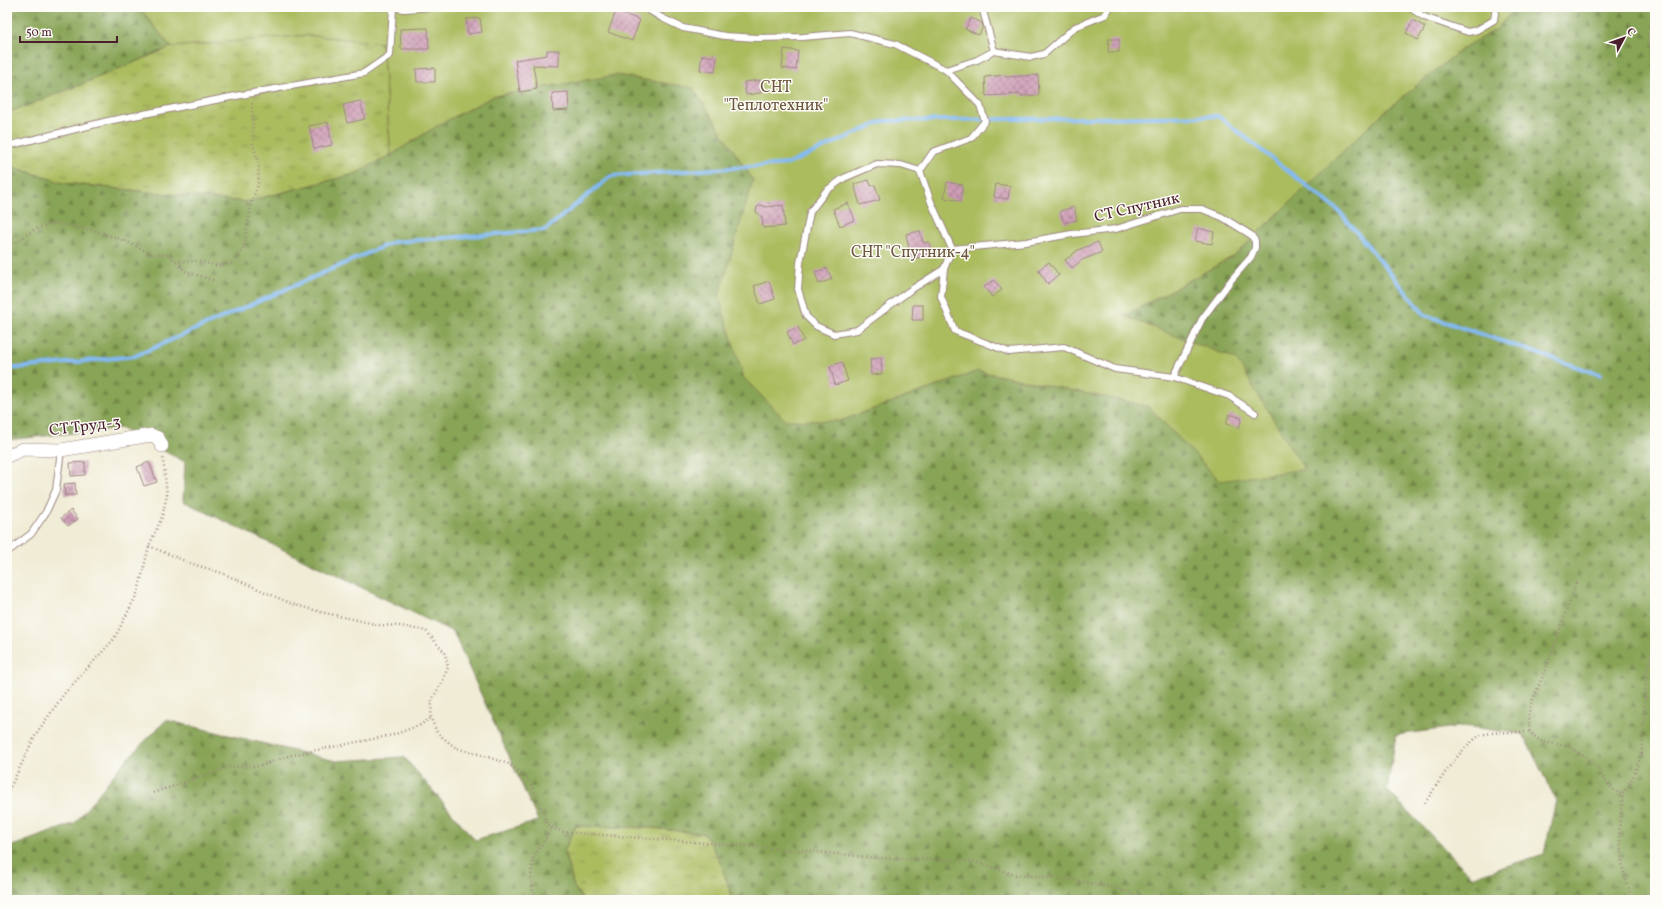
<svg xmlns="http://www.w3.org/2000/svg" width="1662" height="907" font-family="Vollkorn,serif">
	<defs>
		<pattern id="grass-tufts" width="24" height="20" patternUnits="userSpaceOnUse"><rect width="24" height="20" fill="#abbc5f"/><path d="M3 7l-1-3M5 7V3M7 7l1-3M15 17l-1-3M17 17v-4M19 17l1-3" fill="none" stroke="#8d984f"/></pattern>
		<pattern id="forest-firs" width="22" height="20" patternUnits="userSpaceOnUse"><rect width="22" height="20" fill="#88a456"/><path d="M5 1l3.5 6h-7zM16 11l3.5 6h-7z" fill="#718547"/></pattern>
		<pattern id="building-cross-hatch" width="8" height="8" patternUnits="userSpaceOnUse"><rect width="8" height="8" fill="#ce9db6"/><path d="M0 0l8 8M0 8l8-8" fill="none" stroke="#a97f94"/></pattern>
	</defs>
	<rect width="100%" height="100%" fill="#fdfcf7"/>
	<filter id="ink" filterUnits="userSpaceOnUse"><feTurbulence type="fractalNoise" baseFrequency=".025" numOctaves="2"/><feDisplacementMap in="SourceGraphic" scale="8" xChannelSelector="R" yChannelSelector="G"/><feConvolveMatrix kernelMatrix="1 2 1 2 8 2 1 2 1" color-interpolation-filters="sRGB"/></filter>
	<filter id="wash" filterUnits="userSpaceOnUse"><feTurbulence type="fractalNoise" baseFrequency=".012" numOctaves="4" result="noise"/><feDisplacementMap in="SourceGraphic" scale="16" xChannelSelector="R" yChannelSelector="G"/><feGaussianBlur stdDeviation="0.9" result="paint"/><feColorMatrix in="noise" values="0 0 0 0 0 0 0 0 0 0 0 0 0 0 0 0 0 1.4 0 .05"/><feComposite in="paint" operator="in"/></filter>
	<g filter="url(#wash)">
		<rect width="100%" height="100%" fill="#f0ecd6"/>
		<g fill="url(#grass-tufts)" stroke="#7a6e45">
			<path d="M 308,35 L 382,43 L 391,155 L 355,174 L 245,202 L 63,183 L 7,165 L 7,113 L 77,86 L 171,47 Z"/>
			<path d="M 576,826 L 653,828 L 705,834 L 720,861 L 733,900 L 583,900 L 574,887 L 564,851 Z"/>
		</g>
		<g fill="url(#forest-firs)" stroke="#696240" fill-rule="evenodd">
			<path d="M 7,7 L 128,7 L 144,13 L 171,47 L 77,86 L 7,113 Z"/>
			<path d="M 1515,7 L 1655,7 L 1655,900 L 733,900 L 720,861 L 705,834 L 653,828 L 576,826 L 564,851 L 574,887 L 583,900 L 7,900 L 7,848 L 75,823 L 124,762 L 166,720 L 336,761 L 404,757 L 475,840 L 538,821 L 453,632 L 183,501 L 185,462 L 120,428 L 7,440 L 7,165 L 63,183 L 245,202 L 355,174 L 391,155 L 440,124 L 494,96 L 616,75 L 693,88 L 753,180 L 719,297 L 840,421 L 978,371 L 1148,406 L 1220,481 L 1236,359 L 1123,317 L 1234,256 L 1383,113 L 1463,48 L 1497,29 ZM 1463,726 L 1523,734 L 1556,800 L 1544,854 L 1472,877 L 1387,790 L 1396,735 Z"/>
		</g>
		<path fill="#abbc5f" stroke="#7a6e45" d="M 128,7 L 1515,7 L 1497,29 L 1463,48 L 1383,113 L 1234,256 L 1124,316 L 1236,359 L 1304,469 L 1220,481 L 1148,406 L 978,371 L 840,421 L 785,420 L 744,378 L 719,297 L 753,180 L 693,88 L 616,75 L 494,96 L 440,124 L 391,155 L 382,43 L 308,35 L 171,47 L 144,13 Z"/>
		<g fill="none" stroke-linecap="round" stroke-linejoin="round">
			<path stroke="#83baf3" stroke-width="4" d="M 7,369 L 135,356 L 393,242 L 545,230 L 611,176 L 788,164 L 883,121 L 1218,116 L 1339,211 L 1425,315 L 1601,375"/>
		</g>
		<g id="blocks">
			<g fill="url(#building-cross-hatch)">
				<path d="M 616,11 L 640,20 L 632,41 L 608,32 Z"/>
				<path d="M 480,18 L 482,32 L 468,34 L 466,19 Z"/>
				<path d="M 971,18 L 982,23 L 983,27 L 979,35 L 965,29 Z"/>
				<path d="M 1413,20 L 1425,27 L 1418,40 L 1406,33 Z"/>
				<path d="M 428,28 L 429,49 L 401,49 L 400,29 Z"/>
				<path d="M 1109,39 L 1119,39 L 1119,52 L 1108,52 Z"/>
				<path d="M 784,49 L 798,51 L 796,70 L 782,68 Z"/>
				<path d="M 547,50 L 559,50 L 559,66 L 533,65 L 537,89 L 520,92 L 515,60 L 547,55 Z"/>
				<path d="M 702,55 L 717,57 L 715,72 L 700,70 Z"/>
				<path d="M 435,68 L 435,82 L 417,82 L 416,69 Z"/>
				<path d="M 1006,75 L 1006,77 L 1038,75 L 1039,95 L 1021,96 L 1021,94 L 986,96 L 985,77 Z"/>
				<path d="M 760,80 L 761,93 L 746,95 L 744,82 Z"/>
				<path d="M 568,92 L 569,110 L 553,111 L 552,93 Z"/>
				<path d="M 360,101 L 365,119 L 347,123 L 343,105 Z"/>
				<path d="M 328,122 L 332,145 L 314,149 L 309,126 Z"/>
				<path d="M 869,180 L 871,186 L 875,185 L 880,200 L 860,205 L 854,184 Z"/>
				<path d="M 947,182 L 963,185 L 961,201 L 944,198 Z"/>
				<path d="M 996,184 L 1010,186 L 1008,199 L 994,197 Z"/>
				<path d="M 848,203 L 855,220 L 840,226 L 833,209 Z"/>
				<path d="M 761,205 L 766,207 L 783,205 L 785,226 L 763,228 L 762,217 L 756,212 L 757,207 Z"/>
				<path d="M 1074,207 L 1077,220 L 1064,223 L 1060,211 Z"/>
				<path d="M 1198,228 L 1214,232 L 1212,244 L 1195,241 Z"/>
				<path d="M 920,231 L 923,243 L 929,242 L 932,255 L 911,259 L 906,234 Z"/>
				<path d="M 1098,242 L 1102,252 L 1082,260 L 1072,268 L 1065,260 L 1078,250 Z"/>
				<path d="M 1049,262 L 1059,275 L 1048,284 L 1038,270 Z"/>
				<path d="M 827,268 L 832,279 L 819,284 L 815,272 Z"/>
				<path d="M 994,280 L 1002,290 L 992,297 L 984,287 Z"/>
				<path d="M 769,281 L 775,299 L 760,304 L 754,286 Z"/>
				<path d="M 913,305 L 923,305 L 923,320 L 912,320 Z"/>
				<path d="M 798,327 L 804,340 L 793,345 L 787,332 Z"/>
				<path d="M 881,358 L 882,374 L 871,375 L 870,359 Z"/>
				<path d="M 842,362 L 848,381 L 835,385 L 830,366 Z"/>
				<path d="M 1229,414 L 1242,418 L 1239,428 L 1226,424 Z"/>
				<path d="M 85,462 L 85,475 L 71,476 L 70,463 Z"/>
				<path d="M 149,462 L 157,482 L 144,486 L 137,467 Z"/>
				<path d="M 75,483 L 76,495 L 65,495 L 64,484 Z"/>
				<path d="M 71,510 L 78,519 L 68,526 L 61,518 Z"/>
			</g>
		</g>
	</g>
	<g filter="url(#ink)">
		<use href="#blocks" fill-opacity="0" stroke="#9d8680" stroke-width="1"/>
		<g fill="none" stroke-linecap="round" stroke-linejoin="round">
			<defs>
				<g id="service">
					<path d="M 391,7 L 404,9 L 436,7"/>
					<path d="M 644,7 L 662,18 L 683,28 L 725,36 L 758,38 L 803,37 L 850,33 L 895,44 L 946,70 L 980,105 L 985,121 L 971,138 L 933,152 L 920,171"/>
					<path d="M 1409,7 L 1424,17 L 1468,32 L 1477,30 L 1494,20 L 1496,7"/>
					<path d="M 994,51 L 1031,57 L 1044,54 L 1075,27 L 1105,15 L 1110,7"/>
					<path d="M 946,70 L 977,60 L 994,51 L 982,7"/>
					<path d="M 7,146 L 108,121 L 241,95 L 364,73 L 390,55 L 393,8"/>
					<path d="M 877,164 L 901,165 L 920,171 L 931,202 L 952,249 L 944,269 L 909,291 L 857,330 L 834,334 L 816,326 L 806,316 L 798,289 L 800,263 L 810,212 L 826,191 L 844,178 Z"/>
					<path d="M 952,249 L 1026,242 L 1072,234 L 1116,229 L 1180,209 L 1202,209 L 1222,217 L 1251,235 L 1255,241 L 1255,248 L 1251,257 L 1232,279 L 1202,319 L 1174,377"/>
					<path d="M 944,269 L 941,297 L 955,331 L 1009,352 L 1064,347 L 1115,369 L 1174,377 L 1229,396 L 1255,413"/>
					<path d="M 7,552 L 31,534 L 46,512 L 56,490 L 61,450"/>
				</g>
				<path id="minor" d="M 7,456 L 23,449 L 61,450 L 151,435 L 158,438 L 162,446"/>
			</defs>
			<use href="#service" stroke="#9d8680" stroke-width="8"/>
			<use href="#minor" stroke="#9d8680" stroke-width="14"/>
			<g stroke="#9d8680" stroke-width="2.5" stroke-dasharray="1 3" stroke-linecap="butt">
				<path d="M 7,249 L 35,229 L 54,223 L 93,230 L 126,241 L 151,254 L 170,255 L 175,261"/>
				<path d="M 213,280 L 185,271 L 175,261 L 197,261 L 218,266 L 236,262 L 244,246 L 252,200 L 258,185 L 259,164 L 253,145 L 252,101"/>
				<path d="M 149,546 L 190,563 L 222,573 L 292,604 L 321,612 L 379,625 L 401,626 L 426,631 L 445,653 L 448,667 L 443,680 L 432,700 L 431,718 L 437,733 L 456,748 L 478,754 L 509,764 L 528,779 L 537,797 L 546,822 L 552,828 L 564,832 L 798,850 L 875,858 L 973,861 L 1016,875 L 1068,879 L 1115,888 L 1149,900"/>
				<path d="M 1576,583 L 1546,669 L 1531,704 L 1528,717 L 1530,732 L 1540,741 L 1570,747 L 1595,763 L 1605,781 L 1616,792 L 1623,794"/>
				<path d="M 153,793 L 229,767 L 259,766 L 292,755 L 393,735 L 420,725 L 431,718"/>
				<path d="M 7,794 L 36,734 L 64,694 L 114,639 L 138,592 L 149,546 L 162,517 L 167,495 L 163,458"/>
				<path d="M 1425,803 C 1438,783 1460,747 1481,735 C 1488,732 1521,732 1530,732"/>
				<path d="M 540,900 L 533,892 L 531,878 L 533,858 L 552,828"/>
				<path d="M 1632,900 L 1623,870 L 1619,830 L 1623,794 L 1634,775 L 1642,753 L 1646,673 L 1655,644"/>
			</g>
			<use href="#service" stroke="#fff" stroke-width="6"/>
			<use href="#minor" stroke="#fff" stroke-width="13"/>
		</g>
	</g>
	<g text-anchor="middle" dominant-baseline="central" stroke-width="3" stroke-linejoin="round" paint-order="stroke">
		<g font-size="16" fill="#6c563d" stroke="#fdfcf7">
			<text x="776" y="88">СНТ<tspan x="776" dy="18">"Теплотехник"</tspan></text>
			<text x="913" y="253">СНТ "Спутник-4"</text>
		</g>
		<g font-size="16" fill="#4a1f2b" stroke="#fdfcf7">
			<text transform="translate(1137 208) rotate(-13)">СТ Спутник</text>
			<text transform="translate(85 427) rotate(-7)">СТ Труд-3</text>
		</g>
	</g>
	<rect width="1662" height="907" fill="none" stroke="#fdfcf7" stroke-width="24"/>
	<g transform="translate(1624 38) rotate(49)" stroke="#fdfcf7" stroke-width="3" paint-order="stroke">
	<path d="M0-3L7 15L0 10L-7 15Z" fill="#4a1f2b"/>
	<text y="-6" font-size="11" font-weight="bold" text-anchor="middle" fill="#4a1f2b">С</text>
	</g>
	<path d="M20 36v6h97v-6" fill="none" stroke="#4a1f2b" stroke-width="2"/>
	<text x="26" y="36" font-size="12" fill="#4a1f2b" stroke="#fdfcf7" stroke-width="3" paint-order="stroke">50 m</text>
</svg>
